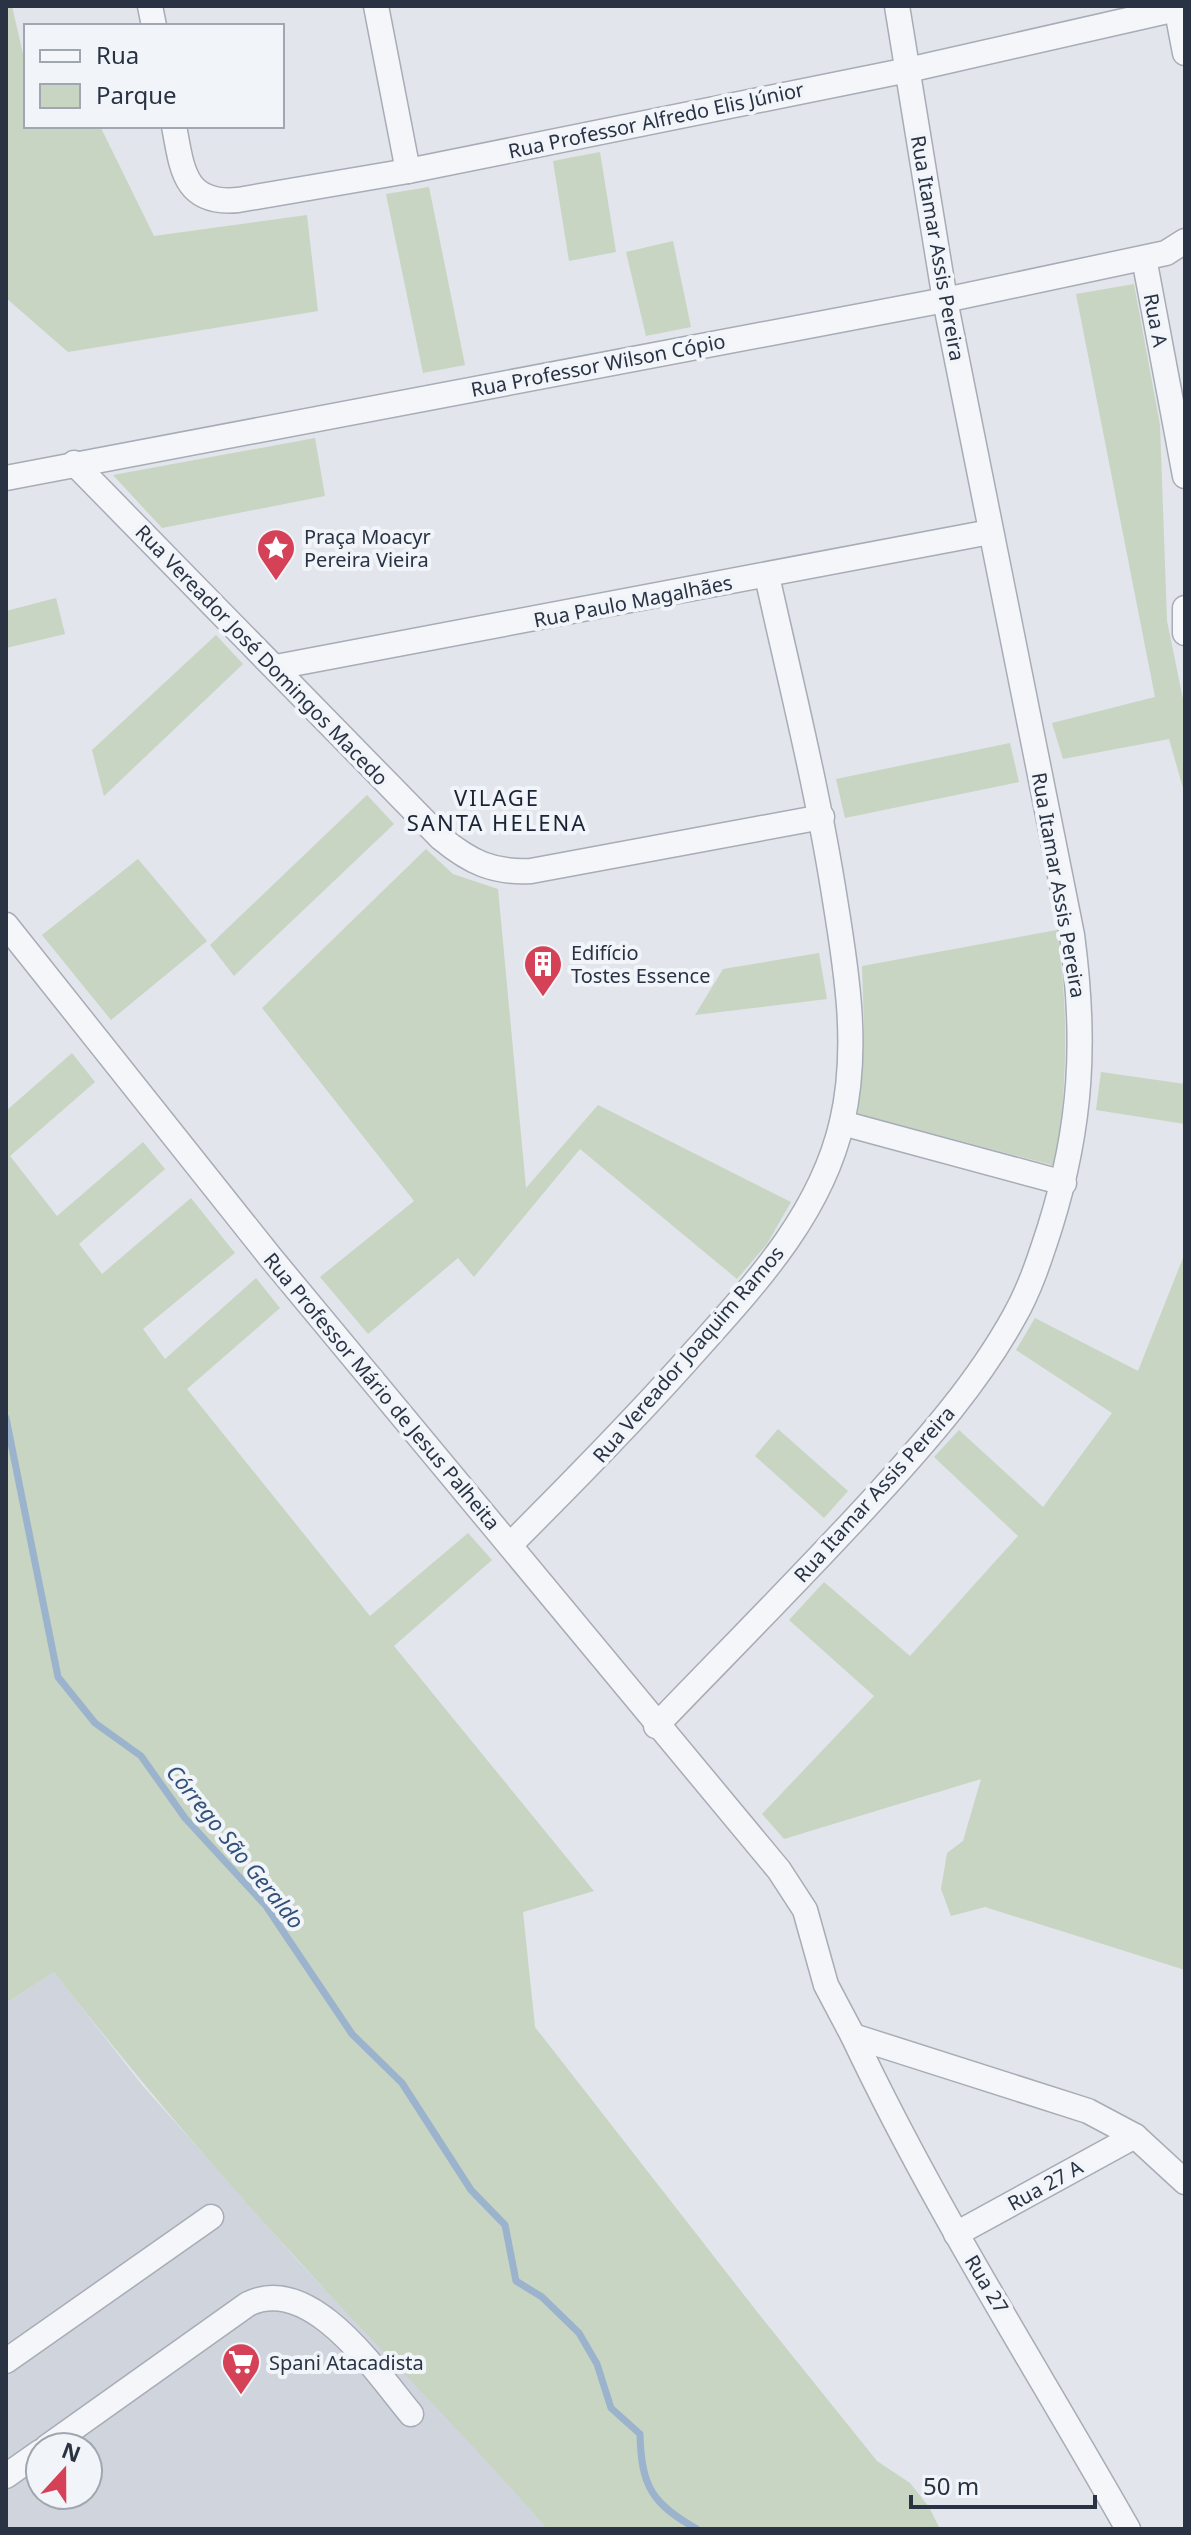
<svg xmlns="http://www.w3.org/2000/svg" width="1191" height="2535" font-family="'Noto Sans',sans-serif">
	<rect width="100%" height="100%" fill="#e2e5eb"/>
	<path fill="#cfd4dd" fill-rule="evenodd" d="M 54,1972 L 142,2085 L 192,2141 L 297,2260 L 484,2456 L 547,2529 L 6,2529 L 6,2003 ZM 40,2447 L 88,2447 L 88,2495 L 40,2495 Z"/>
	<g fill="#c7d5c2">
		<path d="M 6,6 L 12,6 L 26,67 L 26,126 L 100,126 L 154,236 L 307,215 L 318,311 L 68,352 L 6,298 Z"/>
		<path d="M 600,152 L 616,252 L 569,261 L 553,161 Z"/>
		<path d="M 429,187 L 465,365 L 423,373 L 386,194 Z"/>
		<path d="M 673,241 L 691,327 L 646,336 L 626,252 Z"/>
		<path d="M 1134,284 L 1160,425 L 1167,621 L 1185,709 L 1185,795 L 1169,739 L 1063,759 L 1052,723 L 1155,697 L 1076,294 Z"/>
		<path d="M 315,438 L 325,496 L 162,528 L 113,475 Z"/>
		<path d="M 56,598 L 65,634 L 6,648 L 6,611 Z"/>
		<path d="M 216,635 L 243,664 L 104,796 L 92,750 Z"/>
		<path d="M 1010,743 L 1019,782 L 845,818 L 836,779 Z"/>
		<path d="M 367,795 L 394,824 L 234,976 L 210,945 Z"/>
		<path d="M 426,849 L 453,874 L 498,889 L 526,1188 L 598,1105 L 791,1202 L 767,1244 L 737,1279 L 580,1149 L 474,1277 L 458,1258 L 368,1334 L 320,1277 L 414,1201 L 262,1008 Z"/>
		<path d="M 138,859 L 207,941 L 111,1020 L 42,935 Z"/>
		<path d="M 1057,930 C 1069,1011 1067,1085 1056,1166 L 858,1114 L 864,1026 L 862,966 Z"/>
		<path d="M 819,953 L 827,999 L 695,1015 L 723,969 Z"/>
		<path d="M 72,1053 L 95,1082 L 10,1156 L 57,1216 L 143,1142 L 165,1169 L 79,1244 L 102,1274 L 191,1198 L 235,1253 L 143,1329 L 165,1359 L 256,1278 L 280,1308 L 187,1389 L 370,1616 L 468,1533 L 492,1560 L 394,1646 L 594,1891 L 523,1912 L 535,2027 L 758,2313 L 877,2461 L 910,2483 L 929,2507 L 940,2529 L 547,2529 C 467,2436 379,2349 296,2258 C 212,2166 131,2071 54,1972 L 6,2003 L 6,1111 Z"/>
		<path d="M 1101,1072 L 1185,1084 L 1185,1124 L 1096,1110 Z"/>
		<path d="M 1185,1253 L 1185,1970 L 985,1907 L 951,1916 L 941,1889 L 947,1853 L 963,1841 L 981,1779 L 784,1839 L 762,1814 L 874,1696 L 789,1620 L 824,1582 L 910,1656 L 1018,1536 L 934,1457 L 959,1430 L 1043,1507 L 1112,1413 L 1016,1350 L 1035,1318 L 1138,1371 Z"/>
		<path d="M 778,1429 L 848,1491 L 824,1518 L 755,1456 Z"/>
	</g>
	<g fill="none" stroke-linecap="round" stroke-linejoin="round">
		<path stroke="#9bb3cc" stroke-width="7" d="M 6,1418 L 58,1677 L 95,1723 L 141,1756 L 185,1818 L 266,1906 L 352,2034 L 402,2083 L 471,2190 L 505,2225 L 516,2281 L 542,2297 L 579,2333 L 597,2364 L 611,2408 L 640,2434 C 641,2486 652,2504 697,2529"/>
		<defs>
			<g id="street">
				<path d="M 150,6 L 154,26"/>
				<path d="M 376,6 L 408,171"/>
				<path d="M 1176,6 L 1185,53"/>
				<path d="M 174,126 C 182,169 184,205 238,200 L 408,171 L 908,70 L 1185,7"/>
				<path d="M 1144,258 L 1185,476"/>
				<path d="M 74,463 L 441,838 C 470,862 493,873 531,871 L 822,817"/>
				<path d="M 6,478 L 945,300 L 1166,253 L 1185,241"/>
				<path d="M 1185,608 L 1185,633"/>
				<path d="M 276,667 L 990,532"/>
				<path d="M 6,925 L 271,1258 L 779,1870 L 805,1910 L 826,1985 L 853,2036"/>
				<path d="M 842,1123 L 1064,1183"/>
				<path d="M 510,1545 C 574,1481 637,1417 697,1349 C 757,1282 821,1213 842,1122 C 859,1049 847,973 835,900 C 818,791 791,684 767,576"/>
				<path d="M 656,1726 C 730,1649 806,1573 878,1494 C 928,1439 978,1382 1014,1317 C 1030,1289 1040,1258 1050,1227 C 1082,1125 1086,1040 1072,935 L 945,300 L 897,6"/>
				<path d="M 956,2234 L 1135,2136"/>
				<path d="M 6,2361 L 211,2217"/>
				<path d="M 47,2447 L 248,2304 C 311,2273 376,2372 411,2414"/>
				<path d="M 6,2476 L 40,2452"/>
				<path d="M 1128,2529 C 1035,2365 933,2206 853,2036 L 1088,2111 L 1135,2136 L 1185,2182"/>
			</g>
		</defs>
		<use href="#street" stroke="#a7acb6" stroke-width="27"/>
		<use href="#street" stroke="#f5f6f9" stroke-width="24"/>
	</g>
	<defs>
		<symbol id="sight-pin" viewBox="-11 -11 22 30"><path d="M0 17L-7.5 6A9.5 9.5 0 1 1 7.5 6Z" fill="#d54258" stroke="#f1f4f8"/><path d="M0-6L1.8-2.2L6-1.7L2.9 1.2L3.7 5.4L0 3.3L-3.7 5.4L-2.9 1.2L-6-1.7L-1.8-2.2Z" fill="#fff"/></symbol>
		<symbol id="building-pin" viewBox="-11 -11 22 30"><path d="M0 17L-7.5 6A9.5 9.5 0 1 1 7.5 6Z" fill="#d54258" stroke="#f1f4f8"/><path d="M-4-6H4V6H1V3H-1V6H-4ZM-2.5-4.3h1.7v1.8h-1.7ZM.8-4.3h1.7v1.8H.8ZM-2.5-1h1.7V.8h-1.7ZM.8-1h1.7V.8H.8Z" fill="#fff"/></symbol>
		<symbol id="supermarket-pin" viewBox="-11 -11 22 30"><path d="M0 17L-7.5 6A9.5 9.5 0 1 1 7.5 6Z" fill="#d54258" stroke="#f1f4f8"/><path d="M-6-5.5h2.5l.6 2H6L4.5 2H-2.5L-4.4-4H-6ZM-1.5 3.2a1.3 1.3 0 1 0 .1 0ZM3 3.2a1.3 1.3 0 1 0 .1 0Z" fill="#fff"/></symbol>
	</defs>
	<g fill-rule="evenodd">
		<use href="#sight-pin" x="254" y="526" width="44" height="60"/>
		<use href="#building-pin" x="521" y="942" width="44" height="60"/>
		<use href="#supermarket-pin" x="219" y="2340" width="44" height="60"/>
	</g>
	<g text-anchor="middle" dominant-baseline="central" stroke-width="8" stroke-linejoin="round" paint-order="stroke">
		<g font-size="20" fill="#293344" stroke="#f1f4f8">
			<text transform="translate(656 120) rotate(-12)">Rua Professor Alfredo Elis Júnior</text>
			<text transform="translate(938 248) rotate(80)">Rua Itamar Assis Pereira</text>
			<text transform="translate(1156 320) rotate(79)">Rua A</text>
			<text transform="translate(598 365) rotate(-11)">Rua Professor Wilson Cópio</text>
			<text transform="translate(633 601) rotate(-11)">Rua Paulo Magalhães</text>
			<text transform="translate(262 655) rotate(46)">Rua Vereador José Domingos Macedo</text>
			<text transform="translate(1059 885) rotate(80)">Rua Itamar Assis Pereira</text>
			<text transform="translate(688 1354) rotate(-49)">Rua Vereador Joaquim Ramos</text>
			<text transform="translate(382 1391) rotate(50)">Rua Professor Mário de Jesus Palheita</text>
			<text transform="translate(874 1494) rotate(-48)">Rua Itamar Assis Pereira</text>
			<text transform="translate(1045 2185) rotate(-29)">Rua 27 A</text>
			<text transform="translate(987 2284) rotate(59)">Rua 27</text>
		</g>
		<g font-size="20" fill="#293344" stroke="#f1f4f8" text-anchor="start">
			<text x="304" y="536">Praça Moacyr<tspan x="304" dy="23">Pereira Vieira</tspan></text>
			<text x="571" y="952">Edifício<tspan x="571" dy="23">Tostes Essence</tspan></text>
			<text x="269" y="2362">Spani Atacadista</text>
		</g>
		<g font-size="22" letter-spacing="2" fill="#1b2434" stroke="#f1f4f8">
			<text x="497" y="797">VILAGE<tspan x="497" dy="25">SANTA HELENA</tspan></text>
		</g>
		<g font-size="22" font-style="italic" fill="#31517a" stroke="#f1f4f8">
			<text transform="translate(236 1846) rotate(51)">Córrego São Geraldo</text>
		</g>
	</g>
	<rect width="1191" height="2535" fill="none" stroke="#293344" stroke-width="16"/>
	<rect x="24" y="24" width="260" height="104" fill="#f1f4f8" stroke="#a1a7b0" stroke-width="2"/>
	<rect x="40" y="50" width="40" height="12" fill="#f5f6f9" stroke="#a1a7b0" stroke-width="2"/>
	<text x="96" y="64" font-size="24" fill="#293344">Rua</text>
	<rect x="40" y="84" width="40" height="24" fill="#c7d5c2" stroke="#a1a7b0" stroke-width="2"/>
	<text x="96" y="104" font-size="24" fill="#293344">Parque</text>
	<g transform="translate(64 2471) rotate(21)"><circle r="38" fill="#f1f4f8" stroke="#a1a7b0" stroke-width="2"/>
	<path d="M0-6L14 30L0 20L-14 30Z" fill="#d54258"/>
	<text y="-12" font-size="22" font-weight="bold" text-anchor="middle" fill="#293344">N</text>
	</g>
	<path d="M911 2495v12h184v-12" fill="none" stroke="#293344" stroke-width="4"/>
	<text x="923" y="2495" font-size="24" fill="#293344" stroke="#f1f4f8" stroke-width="6" paint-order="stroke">50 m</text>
</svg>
